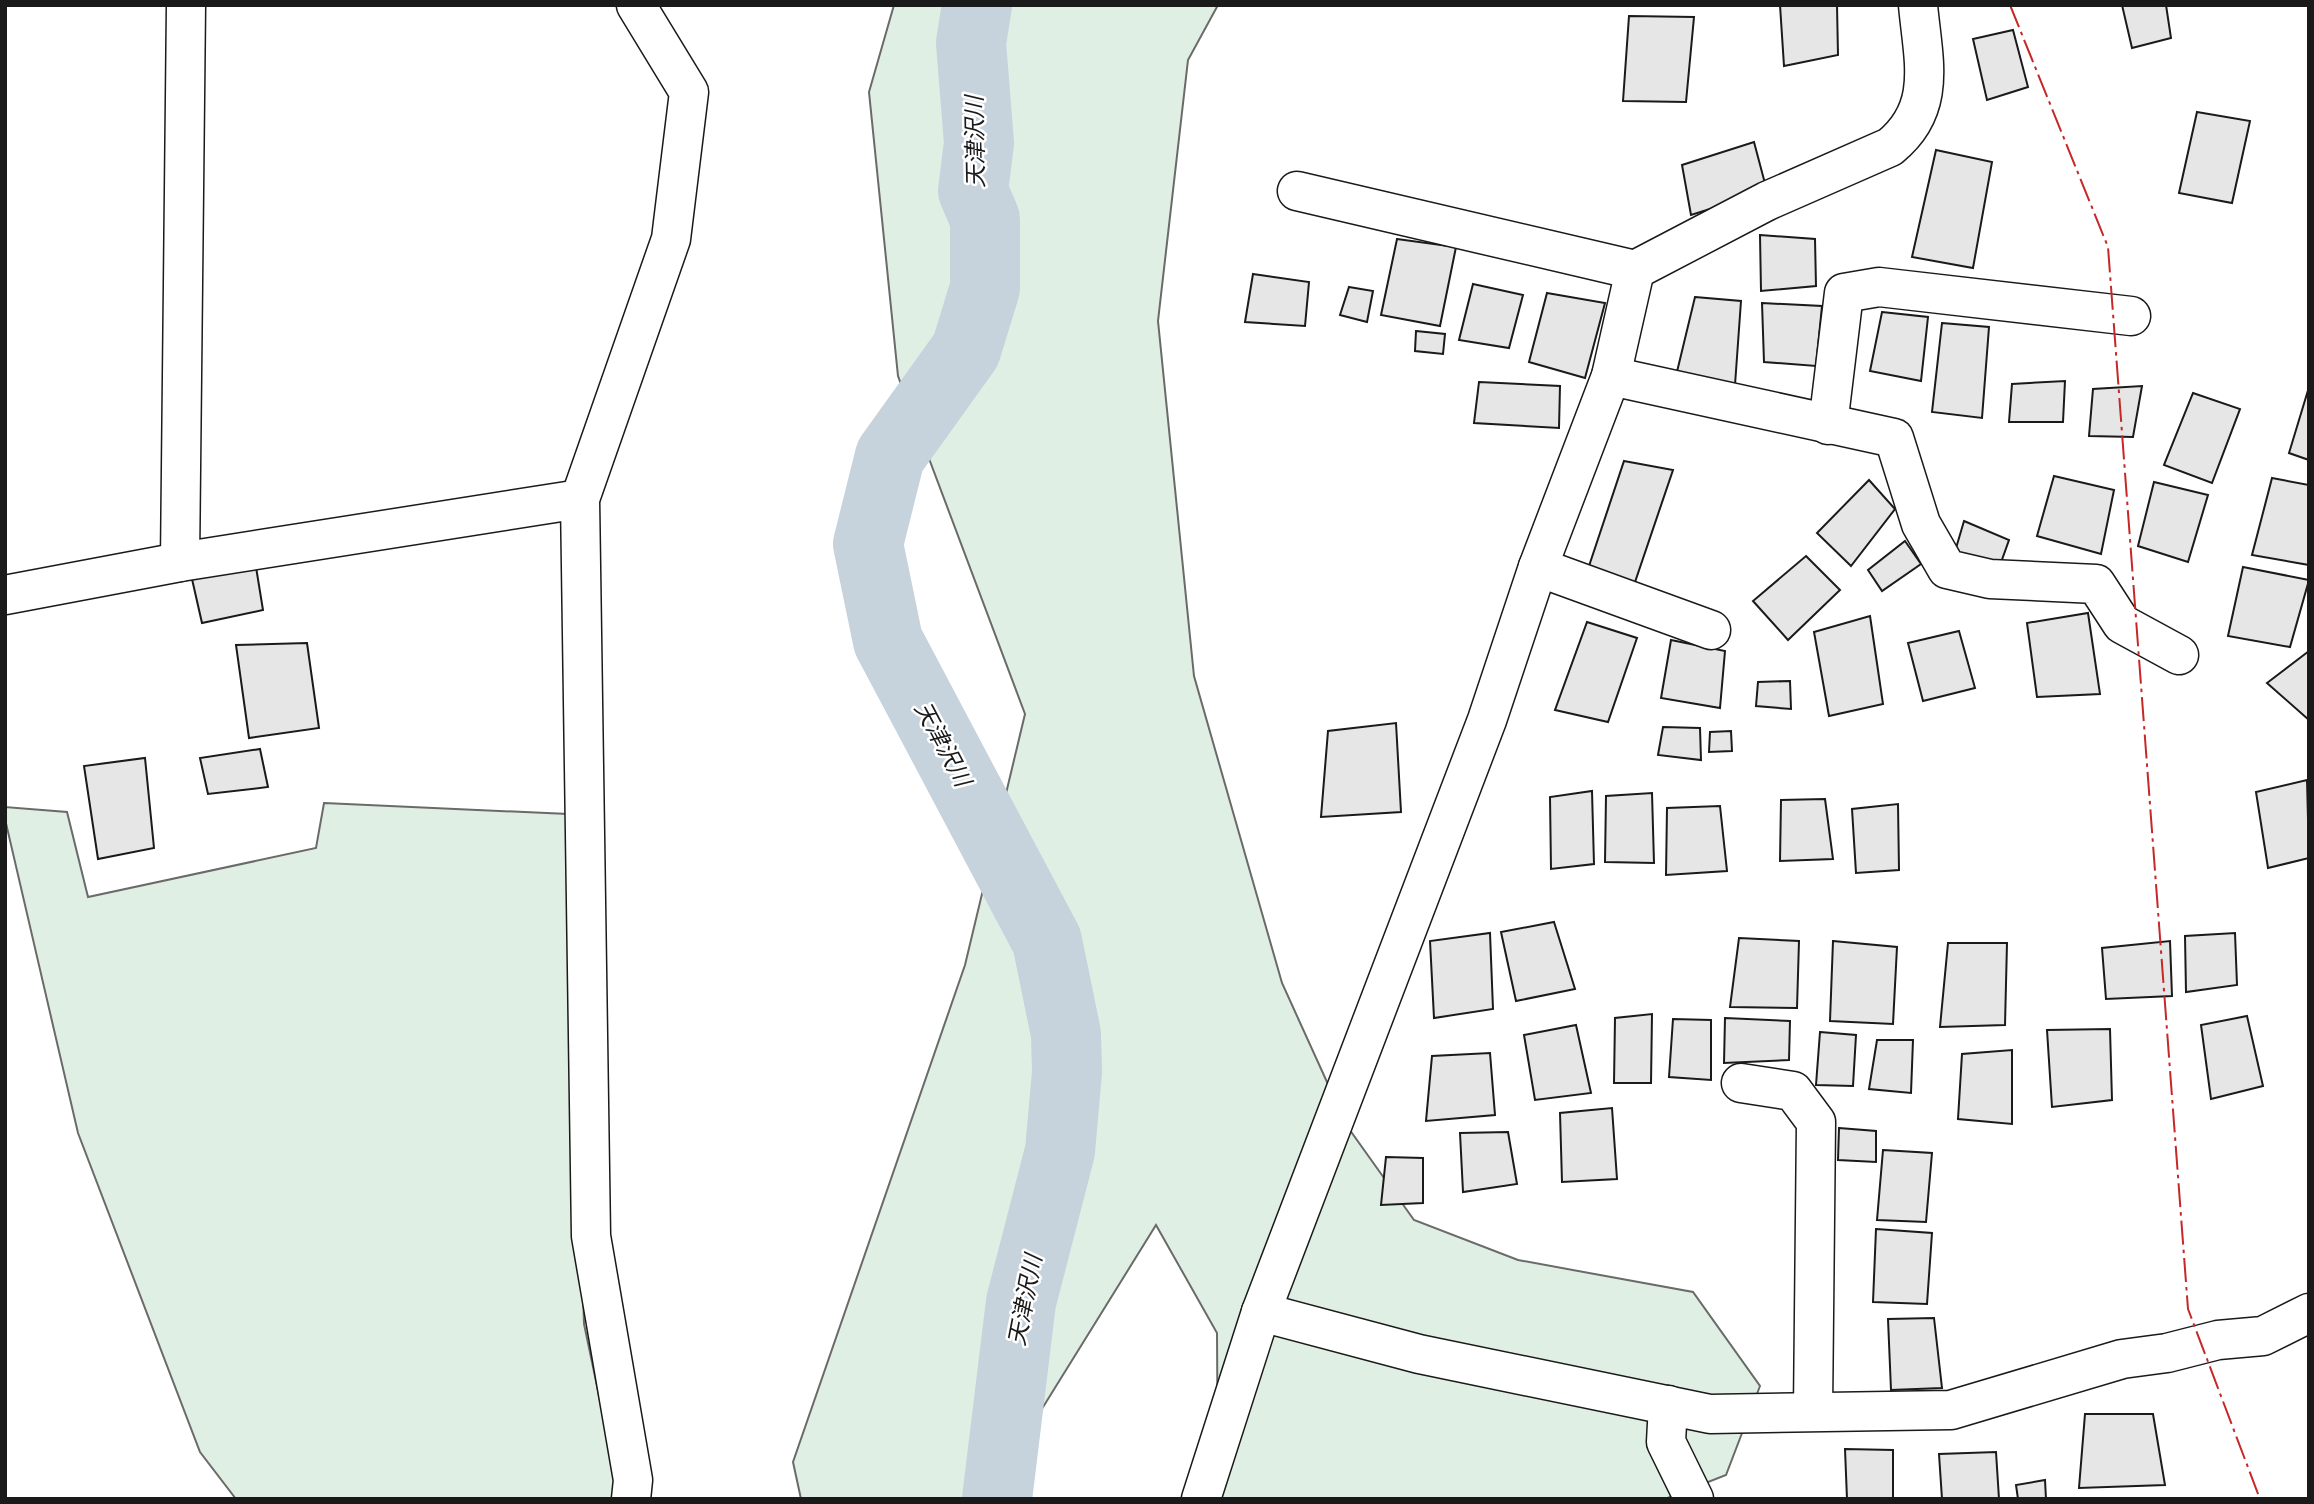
<svg xmlns="http://www.w3.org/2000/svg" width="2314" height="1504" font-family="'Fira Sans','Noto Sans JP',sans-serif">
	<rect width="100%" height="100%" fill="#fff"/>
	<g fill="#e0efe3" stroke="#6a6a6a" stroke-width="2">
		<path d="M 894,5 L 1218,5 L 1188,60 L 1158,321 L 1194,676 L 1282,983 L 1347,1126 L 1414,1220 L 1518,1260 L 1693,1292 L 1760,1386 L 1726,1475 L 1665,1499 L 1218,1499 L 1217,1333 L 1156,1225 L 986,1499 L 801,1499 L 793,1462 L 965,965 L 1025,714 L 898,376 L 869,92 Z"/>
		<path d="M 324,803 L 568,814 L 584,1324 L 615,1472 L 613,1499 L 236,1499 L 200,1452 L 78,1133 L 5,819 L 5,807 L 67,812 L 88,897 L 316,848 Z"/>
	</g>
	<g fill="none" stroke-linecap="round" stroke-linejoin="round">
		<path stroke="#c6d2dc" stroke-width="70" d="M 977,5 L 971,43 L 979,143 L 973,191 L 985,219 L 985,288 L 966,350 L 890,456 L 868,544 L 888,641 L 1047,941 L 1066,1034 L 1067,1072 L 1060,1151 L 1021,1302 L 997,1499"/>
	</g>
	<g fill="#e6e6e6" stroke="#1a1a1a" stroke-width="2">
		<path d="M 1780,5 L 1837,5 L 1838,55 L 1784,66 Z"/>
		<path d="M 2122,5 L 2166,5 L 2171,38 L 2132,48 Z"/>
		<path d="M 1629,16 L 1694,17 L 1686,102 L 1623,101 Z"/>
		<path d="M 2013,30 L 2028,87 L 1987,100 L 1973,39 Z"/>
		<path d="M 2197,112 L 2250,121 L 2232,203 L 2179,193 Z"/>
		<path d="M 1754,142 L 1767,191 L 1691,215 L 1682,165 Z"/>
		<path d="M 1936,150 L 1992,162 L 1973,268 L 1912,257 Z"/>
		<path d="M 1760,235 L 1815,239 L 1816,286 L 1761,291 Z"/>
		<path d="M 1397,239 L 1456,247 L 1440,326 L 1381,315 Z"/>
		<path d="M 1253,274 L 1309,282 L 1305,326 L 1245,322 Z"/>
		<path d="M 1473,284 L 1523,295 L 1509,348 L 1459,340 Z"/>
		<path d="M 1349,287 L 1373,291 L 1367,322 L 1340,315 Z"/>
		<path d="M 1547,293 L 1605,303 L 1585,378 L 1529,362 Z"/>
		<path d="M 1695,297 L 1741,301 L 1735,385 L 1675,380 Z"/>
		<path d="M 1762,303 L 1822,306 L 1816,366 L 1764,362 Z"/>
		<path d="M 1882,312 L 1928,317 L 1921,381 L 1870,371 Z"/>
		<path d="M 1942,323 L 1989,327 L 1982,418 L 1932,412 Z"/>
		<path d="M 1416,331 L 1445,334 L 1443,354 L 1415,351 Z"/>
		<path d="M 2065,381 L 2063,422 L 2009,422 L 2012,384 Z"/>
		<path d="M 1479,382 L 1560,386 L 1559,428 L 1474,423 Z"/>
		<path d="M 2142,386 L 2133,437 L 2089,436 L 2093,389 Z"/>
		<path d="M 2309,387 L 2309,460 L 2289,453 Z"/>
		<path d="M 2193,393 L 2240,409 L 2212,483 L 2164,465 Z"/>
		<path d="M 1624,461 L 1673,470 L 1634,585 L 1587,572 Z"/>
		<path d="M 2054,476 L 2114,490 L 2101,554 L 2037,536 Z"/>
		<path d="M 2272,478 L 2309,485 L 2309,565 L 2252,555 Z"/>
		<path d="M 1869,480 L 1895,509 L 1851,566 L 1817,533 Z"/>
		<path d="M 2154,482 L 2208,495 L 2188,562 L 2138,546 Z"/>
		<path d="M 1964,521 L 2009,540 L 1999,568 L 1954,555 Z"/>
		<path d="M 1905,541 L 1921,564 L 1882,591 L 1868,570 Z"/>
		<path d="M 1806,556 L 1840,590 L 1788,640 L 1753,601 Z"/>
		<path d="M 256,567 L 263,610 L 202,623 L 192,579 Z"/>
		<path d="M 2243,567 L 2309,580 L 2290,647 L 2228,636 Z"/>
		<path d="M 2088,613 L 2100,694 L 2037,697 L 2027,623 Z"/>
		<path d="M 1870,616 L 1883,704 L 1829,716 L 1814,632 Z"/>
		<path d="M 1587,622 L 1637,638 L 1608,722 L 1555,710 Z"/>
		<path d="M 1959,631 L 1975,688 L 1923,701 L 1908,643 Z"/>
		<path d="M 1671,640 L 1725,651 L 1720,708 L 1661,698 Z"/>
		<path d="M 307,643 L 319,728 L 249,738 L 236,645 Z"/>
		<path d="M 2309,651 L 2309,720 L 2267,683 Z"/>
		<path d="M 1790,681 L 1791,709 L 1756,706 L 1758,682 Z"/>
		<path d="M 1396,723 L 1401,812 L 1321,817 L 1328,731 Z"/>
		<path d="M 1663,727 L 1700,728 L 1701,760 L 1658,755 Z"/>
		<path d="M 1731,731 L 1732,751 L 1709,752 L 1710,732 Z"/>
		<path d="M 260,749 L 268,787 L 208,794 L 200,758 Z"/>
		<path d="M 145,758 L 154,848 L 98,859 L 84,766 Z"/>
		<path d="M 2307,780 L 2309,858 L 2268,868 L 2256,792 Z"/>
		<path d="M 1592,791 L 1594,864 L 1551,869 L 1550,797 Z"/>
		<path d="M 1652,793 L 1654,863 L 1605,862 L 1606,796 Z"/>
		<path d="M 1825,799 L 1833,859 L 1780,861 L 1781,800 Z"/>
		<path d="M 1898,804 L 1899,870 L 1856,873 L 1852,809 Z"/>
		<path d="M 1720,806 L 1727,871 L 1666,875 L 1667,808 Z"/>
		<path d="M 1554,922 L 1575,989 L 1516,1001 L 1501,932 Z"/>
		<path d="M 1490,933 L 1493,1009 L 1434,1018 L 1430,941 Z"/>
		<path d="M 2235,933 L 2237,985 L 2186,992 L 2185,936 Z"/>
		<path d="M 1739,938 L 1799,941 L 1797,1008 L 1730,1007 Z"/>
		<path d="M 1833,941 L 1897,947 L 1893,1024 L 1830,1021 Z"/>
		<path d="M 2170,941 L 2172,996 L 2106,999 L 2102,948 Z"/>
		<path d="M 1948,943 L 2007,943 L 2005,1025 L 1940,1027 Z"/>
		<path d="M 1652,1014 L 1651,1083 L 1614,1083 L 1615,1018 Z"/>
		<path d="M 2247,1016 L 2263,1086 L 2211,1099 L 2201,1025 Z"/>
		<path d="M 1725,1018 L 1790,1021 L 1789,1060 L 1724,1063 Z"/>
		<path d="M 1673,1019 L 1711,1020 L 1711,1080 L 1669,1077 Z"/>
		<path d="M 1576,1025 L 1591,1093 L 1535,1100 L 1524,1035 Z"/>
		<path d="M 2110,1029 L 2112,1100 L 2052,1107 L 2047,1030 Z"/>
		<path d="M 1820,1032 L 1856,1035 L 1853,1086 L 1816,1085 Z"/>
		<path d="M 1877,1040 L 1913,1040 L 1911,1093 L 1869,1089 Z"/>
		<path d="M 2012,1050 L 2012,1124 L 1958,1119 L 1962,1054 Z"/>
		<path d="M 1490,1053 L 1495,1115 L 1426,1121 L 1432,1056 Z"/>
		<path d="M 1612,1108 L 1617,1179 L 1562,1182 L 1560,1113 Z"/>
		<path d="M 1839,1128 L 1876,1131 L 1876,1162 L 1838,1160 Z"/>
		<path d="M 1508,1132 L 1517,1184 L 1463,1192 L 1460,1133 Z"/>
		<path d="M 1883,1150 L 1932,1153 L 1926,1222 L 1877,1220 Z"/>
		<path d="M 1386,1157 L 1423,1158 L 1423,1203 L 1381,1205 Z"/>
		<path d="M 1876,1229 L 1932,1233 L 1927,1304 L 1873,1302 Z"/>
		<path d="M 1934,1318 L 1942,1388 L 1891,1390 L 1888,1319 Z"/>
		<path d="M 2085,1414 L 2153,1414 L 2165,1485 L 2079,1488 Z"/>
		<path d="M 1845,1449 L 1893,1450 L 1893,1499 L 1847,1499 Z"/>
		<path d="M 1996,1452 L 1999,1499 L 1942,1499 L 1939,1454 Z"/>
		<path d="M 2045,1480 L 2046,1499 L 2018,1499 L 2016,1485 Z"/>
	</g>
	<g fill="none" stroke-linecap="round" stroke-linejoin="round">
		<defs>
			<g id="minor">
				<path d="M 1297,191 L 1635,270"/>
				<path d="M 1611,376 L 1894,438 L 1921,524 L 1947,569 L 1990,579 L 2096,584 L 2122,624 L 2179,655"/>
				<path d="M 1828,425 L 1844,293 L 1879,287 L 2131,316"/>
				<path d="M 180,562 L 186,5"/>
				<path d="M 1538,567 L 1711,630"/>
				<path d="M 5,595 L 180,562 L 580,499"/>
				<path d="M 1741,1083 L 1793,1091 L 1816,1122 L 1813,1411"/>
				<path d="M 1261,1312 L 1419,1354 L 1710,1414 L 1951,1410 L 2122,1359 L 2167,1353 L 2218,1340 L 2263,1336 L 2309,1313"/>
				<path d="M 1668,1405 L 1666,1442 L 1694,1499"/>
				<path d="M 631,1499 L 633,1480 L 591,1236 L 580,499 L 671,239 L 689,92 L 636,5"/>
				<path d="M 1201,1499 L 1261,1312 L 1487,720 L 1538,567 L 1611,376 L 1635,270 L 1767,201 L 1890,147 C 1938,108 1923,60 1918,5"/>
			</g>
		</defs>
		<use href="#minor" stroke="#1a1a1a" stroke-width="41"/>
		<use href="#minor" stroke="#fff" stroke-width="38"/>
		<path stroke="#c62828" stroke-width="2" stroke-dasharray="24 5 3.5 5" stroke-linecap="butt" d="M 2010,5 L 2108,247 L 2188,1309 L 2260,1499"/>
	</g>
	<g text-anchor="middle" dominant-baseline="central" stroke-width="5" stroke-linejoin="round" paint-order="stroke">
		<g font-size="23" font-style="italic" fill="#1a1a1a" stroke="#fff">
			<text transform="translate(975 142) rotate(-91)">天津沢川</text>
			<text transform="translate(943 744) rotate(62)">天津沢川</text>
			<text transform="translate(1025 1300) rotate(-79)">天津沢川</text>
		</g>
	</g>
	<rect width="2314" height="1504" fill="none" stroke="#1a1a1a" stroke-width="14"/>
</svg>
